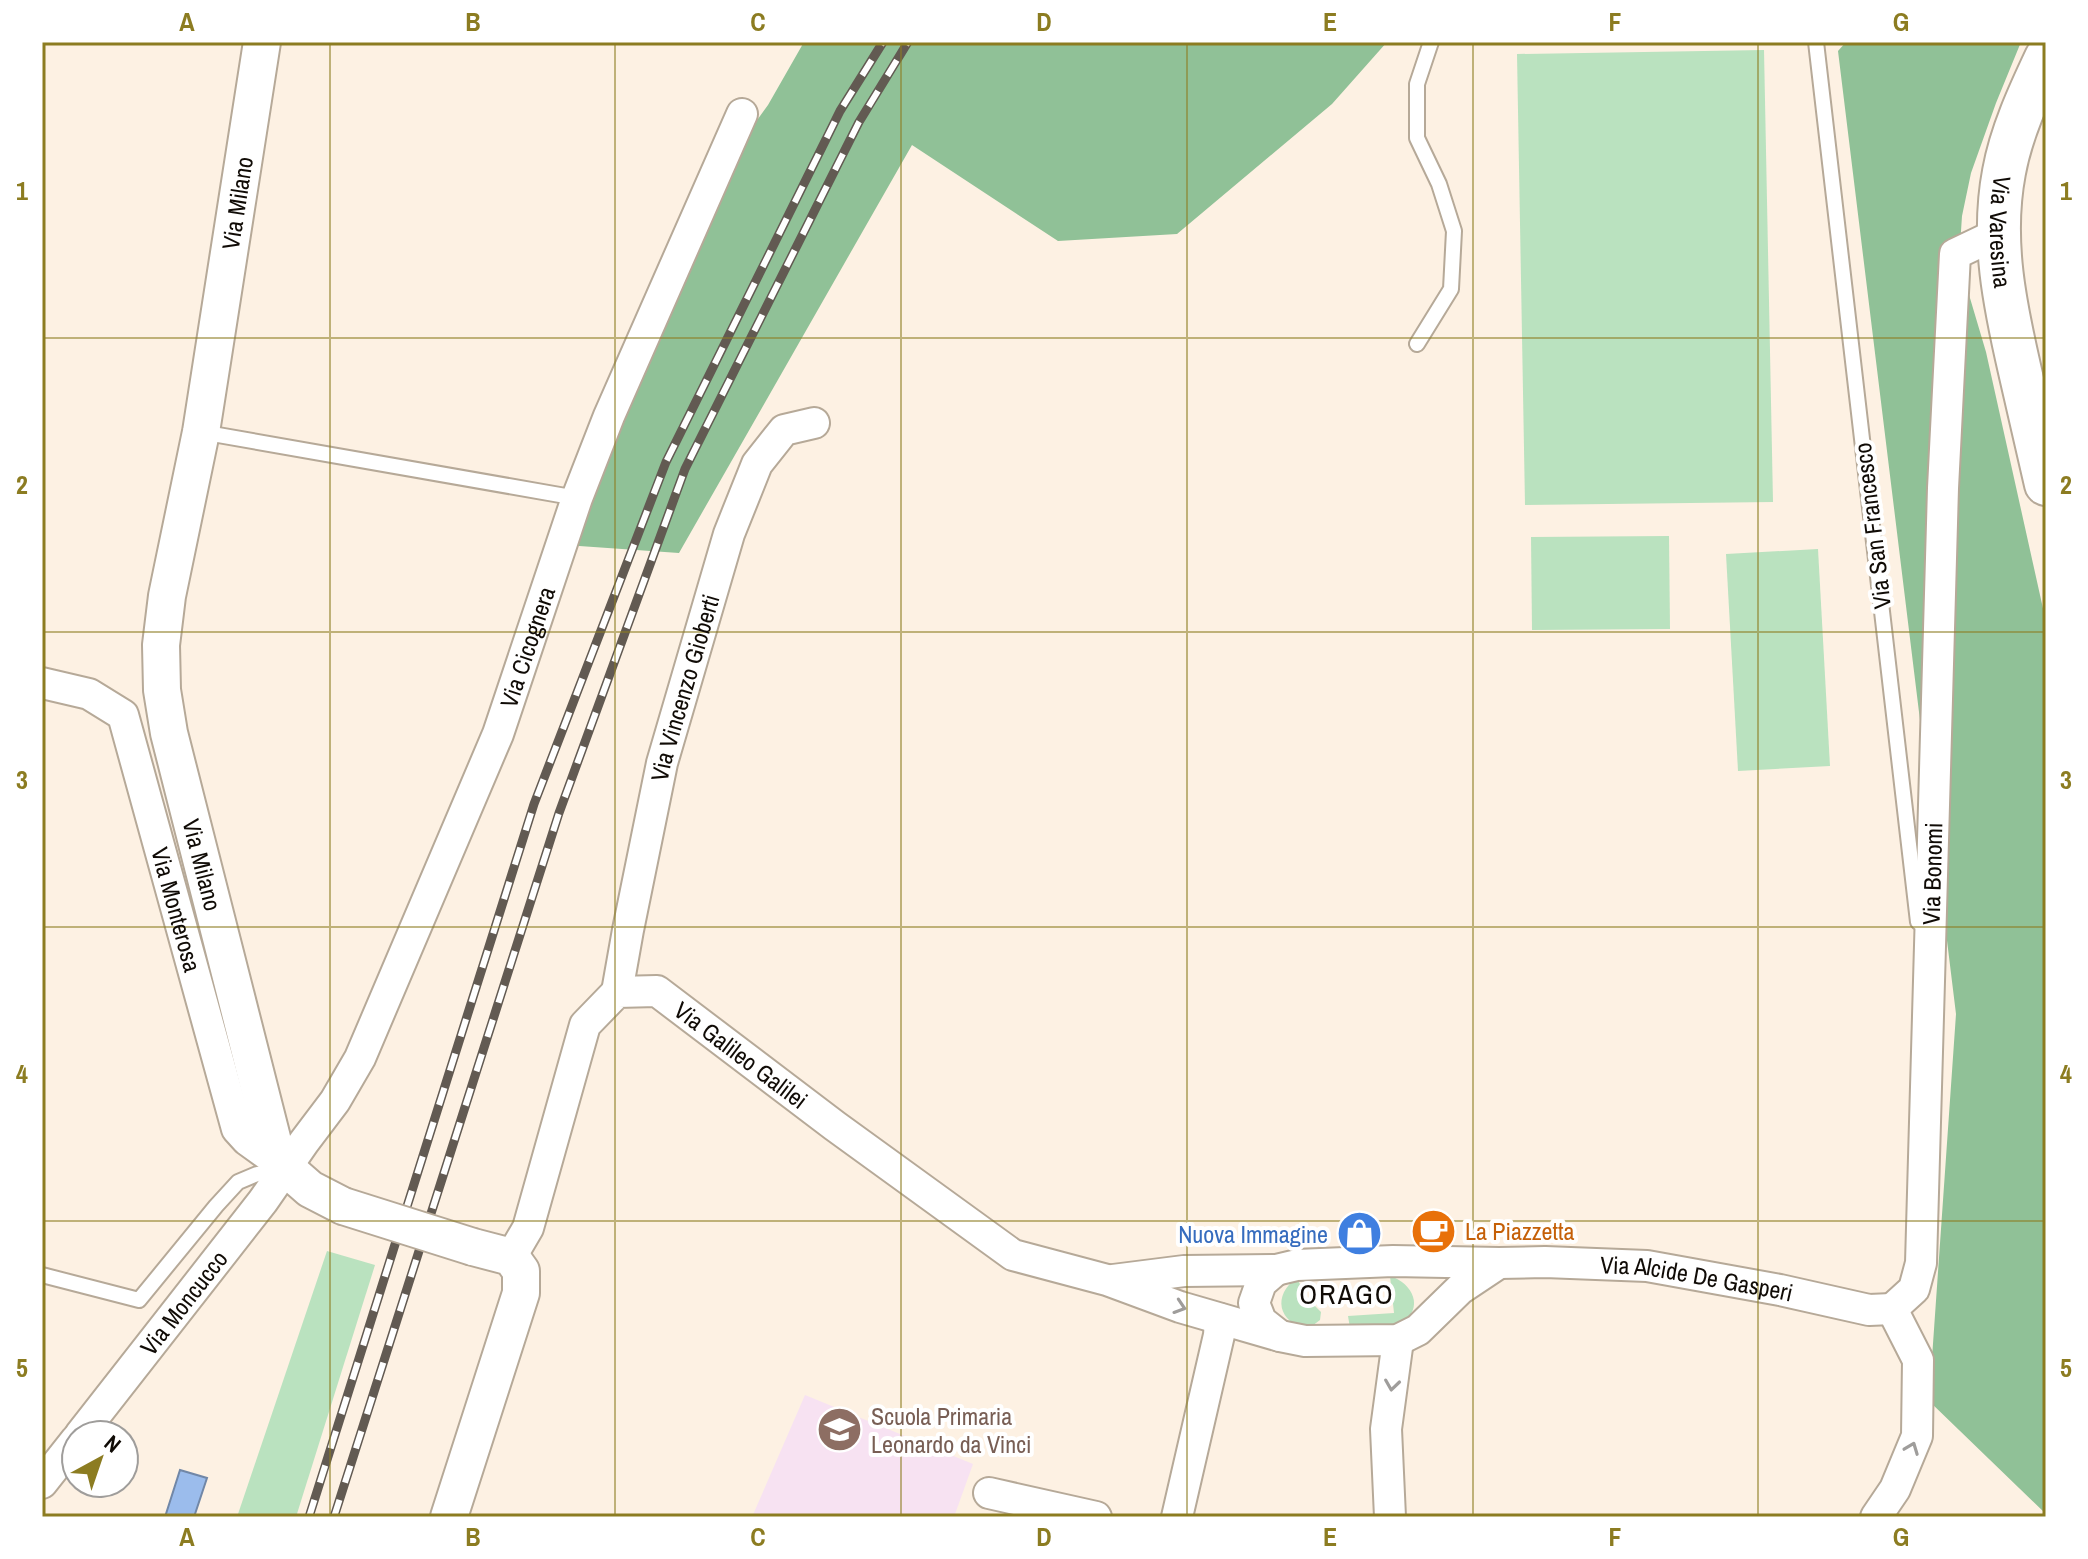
<svg xmlns="http://www.w3.org/2000/svg" width="2088" height="1559" font-family="'Archivo Narrow',sans-serif">
	<rect width="100%" height="100%" fill="#fdf1e3"/>
	<path fill="#f7e2f2" d="M 805,1395 L 973,1464 L 954,1517 L 752,1517 Z"/>
	<g fill="#bae2bf">
		<path d="M 1764,50 L 1773,502 L 1525,505 L 1517,54 Z"/>
		<path d="M 1669,536 L 1670,629 L 1532,630 L 1531,537 Z"/>
		<path d="M 1818,549 L 1830,766 L 1738,771 L 1726,554 Z"/>
		<path d="M 327,1251 L 375,1265 L 296,1517 L 237,1517 Z"/>
		<path d="M 1390,1276 C 1413,1283 1425,1309 1401,1323 C 1388,1331 1365,1327 1350,1328 L 1348,1316 L 1394,1313 Z"/>
		<path d="M 1297,1278 L 1306,1297 L 1321,1312 L 1320,1320 L 1308,1329 C 1278,1323 1272,1295 1297,1278 Z"/>
	</g>
	<g fill="#90c197">
		<path d="M 804,42 L 1387,42 L 1332,104 L 1177,234 L 1058,241 L 912,145 L 679,553 L 565,545 L 750,130 L 768,105 Z"/>
		<path d="M 1846,42 L 2021,42 L 1996,103 L 1971,173 L 1962,216 L 1959,261 L 1986,352 L 2046,622 L 2046,1514 L 1929,1401 L 1956,1014 L 1838,51 Z"/>
	</g>
	<path fill="#9bbcec" stroke="#7187a7" stroke-width="2" d="M 180,1470 L 207,1478 L 194,1517 L 165,1517 Z"/>
	<g fill="none" stroke-linecap="round" stroke-linejoin="round">
		<defs>
			<g id="service">
				<path d="M 1816,42 L 1918,922"/>
				<path d="M 1417,344 L 1451,289 L 1454,231 L 1439,184 L 1417,138 L 1417,84 L 1431,42"/>
				<path d="M 201,432 L 577,498"/>
				<path d="M 42,1275 L 139,1300 L 216,1206 L 238,1182 L 257,1174 L 281,1169"/>
			</g>
			<g id="minor">
				<path id="s1" d="M 42,683 L 89,694 L 123,715 L 237,1129 L 247,1140 L 286,1168"/>
				<path id="s2" d="M 617,992 L 628,930 L 662,763 L 729,534 L 757,464 L 784,430 L 814,423"/>
				<path id="s3" d="M 511,1257 L 528,1228 L 585,1025 L 617,992 L 657,991 L 835,1126 L 1013,1255 L 1107,1280 L 1180,1307 L 1280,1336 L 1305,1341 L 1398,1340 L 1418,1330 L 1460,1289 L 1499,1263"/>
				<path d="M 1276,1270 L 1261,1283 L 1254,1303 L 1261,1321 L 1280,1336"/>
				<path id="s4" d="M 1113,1280 L 1184,1271 L 1276,1270 L 1297,1265 L 1393,1261 L 1499,1263 L 1545,1262 L 1647,1266 L 1780,1290 L 1869,1310 L 1892,1309"/>
				<path id="s5" d="M 1892,1309 L 1914,1289 L 1921,1263 L 1943,488 L 1955,254 L 1999,233"/>
				<path id="s6" d="M 80,1435 L 263,1201 L 304,1142 L 335,1101 L 360,1058 L 498,734 L 577,498 L 609,416 L 742,114"/>
				<path d="M 42,1483 L 76,1440"/>
				<path d="M 989,1493 L 1096,1517"/>
				<path d="M 1177,1517 L 1219,1335 L 1220,1319"/>
				<path d="M 1390,1517 L 1386,1429 L 1398,1340"/>
				<path d="M 1876,1517 L 1895,1489 L 1917,1436 L 1918,1360 L 1892,1309"/>
			</g>
			<g id="tertiary">
				<path id="s7" d="M 262,42 L 201,432 L 167,596 L 161,645 L 162,690 L 169,733 L 273,1142 L 286,1168 L 310,1189 L 343,1206"/>
				<path d="M 449,1517 L 521,1293 L 521,1271 L 511,1257 L 473,1247"/>
			</g>
			<g id="secondary">
				<path id="s8" d="M 2046,58 C 2029,94 2011,133 2004,172 C 1991,240 2005,306 2020,371 C 2029,409 2037,446 2046,484"/>
			</g>
		</defs>
		<use href="#service" stroke="#b6a998" stroke-width="18"/>
		<use href="#minor" stroke="#b6a998" stroke-width="34"/>
		<use href="#tertiary" stroke="#b6a998" stroke-width="40"/>
		<use href="#secondary" stroke="#b6a998" stroke-width="46"/>
		<use href="#service" stroke="#fff" stroke-width="14"/>
		<use href="#minor" stroke="#fff" stroke-width="30"/>
		<use href="#tertiary" stroke="#fff" stroke-width="36"/>
		<use href="#secondary" stroke="#fff" stroke-width="42"/>
		<defs>
			<g id="rail">
				<path d="M 309,1517 L 534,804 L 666,462 L 840,111 L 883,42"/>
				<path d="M 334,1517 L 559,813 L 685,469 L 859,122 L 908,42"/>
			</g>
		</defs>
		<use href="#rail" stroke="#625a52" stroke-width="9"/>
		<use href="#rail" stroke="#fff" stroke-width="6" stroke-dasharray="18" stroke-linecap="butt"/>
		<defs>
			<path id="tertiary-bridge" d="M 343,1206 L 473,1247"/>
		</defs>
		<use href="#tertiary-bridge" stroke="#b6a998" stroke-width="40" stroke-linecap="butt"/>
		<use href="#tertiary-bridge" stroke="#fff" stroke-width="36"/>
	</g>
	<defs><path id="oneway-chevron" d="M-2-3.5L2.5 0L-2 3.5" fill="none" stroke-width="1.6" stroke-linecap="round" stroke-linejoin="round" transform="scale(2)"/></defs>
	<g stroke="#9f9d9b">
		<use href="#oneway-chevron" transform="translate(1180 1307) rotate(18)"/>
		<use href="#oneway-chevron" transform="translate(1392 1385) rotate(98)"/>
		<use href="#oneway-chevron" transform="translate(1912 1448) rotate(-69)"/>
	</g>
	<path fill="none" stroke="#8c7c21" stroke-width="2" stroke-opacity="0.55" d="M 330,42 L 330,1517M 615,42 L 615,1517M 901,42 L 901,1517M 1187,42 L 1187,1517M 1473,42 L 1473,1517M 1758,42 L 1758,1517M 42,338 L 2046,338M 42,632 L 2046,632M 42,927 L 2046,927M 42,1221 L 2046,1221"/>
	<defs>
		<symbol id="cafe-disc" viewBox="-11 -11 22 22"><circle r="9.5" fill="#e8710a" stroke="#fff"/><path d="M-5.5-4.5H6V0H3Q3 3.5 0 3.5H-2.5Q-5.5 3.5-5.5 0ZM3-3.2v2h1.7v-2ZM-6 4.5H4V6H-6Z" fill="#fff"/></symbol>
		<symbol id="shop-disc" viewBox="-11 -11 22 22"><circle r="9.5" fill="#3f7fe0" stroke="#fff"/><path d="M-5-2.5h2.3a2.7 3.5 0 0 1 5.4 0H5L5.5 6h-11ZM-1.5-2.5h3a1.5 2.3 0 0 0-3 0Z" fill="#fff"/></symbol>
		<symbol id="school-disc" viewBox="-11 -11 22 22"><circle r="9.5" fill="#8d6e63" stroke="#fff"/><path d="M0-5L7-2L0 1L-7-2ZM-4 1L0 2.5L4 1V4Q0 6-4 4Z" fill="#fff"/></symbol>
	</defs>
	<g fill-rule="evenodd">
		<use href="#cafe-disc" x="1408" y="1206" width="51" height="51"/>
		<use href="#shop-disc" x="1334" y="1208" width="51" height="51"/>
		<use href="#school-disc" x="814" y="1404" width="51" height="51"/>
	</g>
	<g text-anchor="middle" dominant-baseline="central" stroke-width="8" stroke-linejoin="round" paint-order="stroke">
		<g font-size="24" fill="#100b06" stroke="#fff">
			<text transform="translate(237 203) rotate(-81)">Via Milano</text>
			<text stroke="none"><textPath href="#s8" startOffset="182">Via Varesina</textPath></text>
			<text transform="translate(1872 526) rotate(-97)">Via San Francesco</text>
			<text stroke="none"><textPath href="#s6" startOffset="914">Via Cicognera</textPath></text>
			<text stroke="none"><textPath href="#s2" startOffset="312">Via Vincenzo Gioberti</textPath></text>
			<text stroke="none"><textPath href="#s7" startOffset="836">Via Milano</textPath></text>
			<text stroke="none"><textPath href="#s5" startOffset="446">Via Bonomi</textPath></text>
			<text stroke="none"><textPath href="#s1" startOffset="290">Via Monterosa</textPath></text>
			<text stroke="none"><textPath href="#s3" startOffset="436">Via Galileo Galilei</textPath></text>
			<text stroke="none"><textPath href="#s4" startOffset="586">Via Alcide De Gasperi</textPath></text>
			<text stroke="none"><textPath href="#s6" startOffset="168">Via Moncucco</textPath></text>
		</g>
		<g font-size="24" fill="#c56008" stroke="#fff" text-anchor="start">
			<text x="1465" y="1231">La Piazzetta</text>
		</g>
		<g font-size="24" fill="#366cbe" stroke="#fff" text-anchor="end">
			<text x="1328" y="1234">Nuova Immagine</text>
		</g>
		<g font-size="24" fill="#785e54" stroke="#fff" text-anchor="start">
			<text x="871" y="1416">Scuola Primaria<tspan x="871" dy="28">Leonardo da Vinci</tspan></text>
		</g>
		<g font-size="28" letter-spacing="2" fill="#100b06" stroke="#fff">
			<text x="1347" y="1294">ORAGO</text>
		</g>
	</g>
	<rect width="2088" height="1559" fill="none" stroke="#ffffff" stroke-width="88"/>
	<g transform="translate(100 1459) rotate(40)"><circle r="38" fill="#ffffff" stroke="#9f9d9b" stroke-width="2"/>
	<path d="M0-6L14 30L0 20L-14 30Z" fill="#8c7c21"/>
	<text y="-12" font-size="22" font-weight="bold" text-anchor="middle" fill="#100b06">N</text>
	</g>
	<rect x="44" y="44" width="2000" height="1471" fill="none" stroke="#8c7c21" stroke-width="3"/>
	<g font-size="26" text-anchor="middle" font-weight="bold" fill="#8c7c21">
		<text x="187" y="31">A</text>
		<text x="473" y="31">B</text>
		<text x="758" y="31">C</text>
		<text x="1044" y="31">D</text>
		<text x="1330" y="31">E</text>
		<text x="1615" y="31">F</text>
		<text x="1901" y="31">G</text>
		<text x="22" y="200">1</text>
		<text x="2066" y="200">1</text>
		<text x="22" y="494">2</text>
		<text x="2066" y="494">2</text>
		<text x="22" y="789">3</text>
		<text x="2066" y="789">3</text>
		<text x="22" y="1083">4</text>
		<text x="2066" y="1083">4</text>
		<text x="22" y="1377">5</text>
		<text x="2066" y="1377">5</text>
		<text x="187" y="1546">A</text>
		<text x="473" y="1546">B</text>
		<text x="758" y="1546">C</text>
		<text x="1044" y="1546">D</text>
		<text x="1330" y="1546">E</text>
		<text x="1615" y="1546">F</text>
		<text x="1901" y="1546">G</text>
	</g>
</svg>
